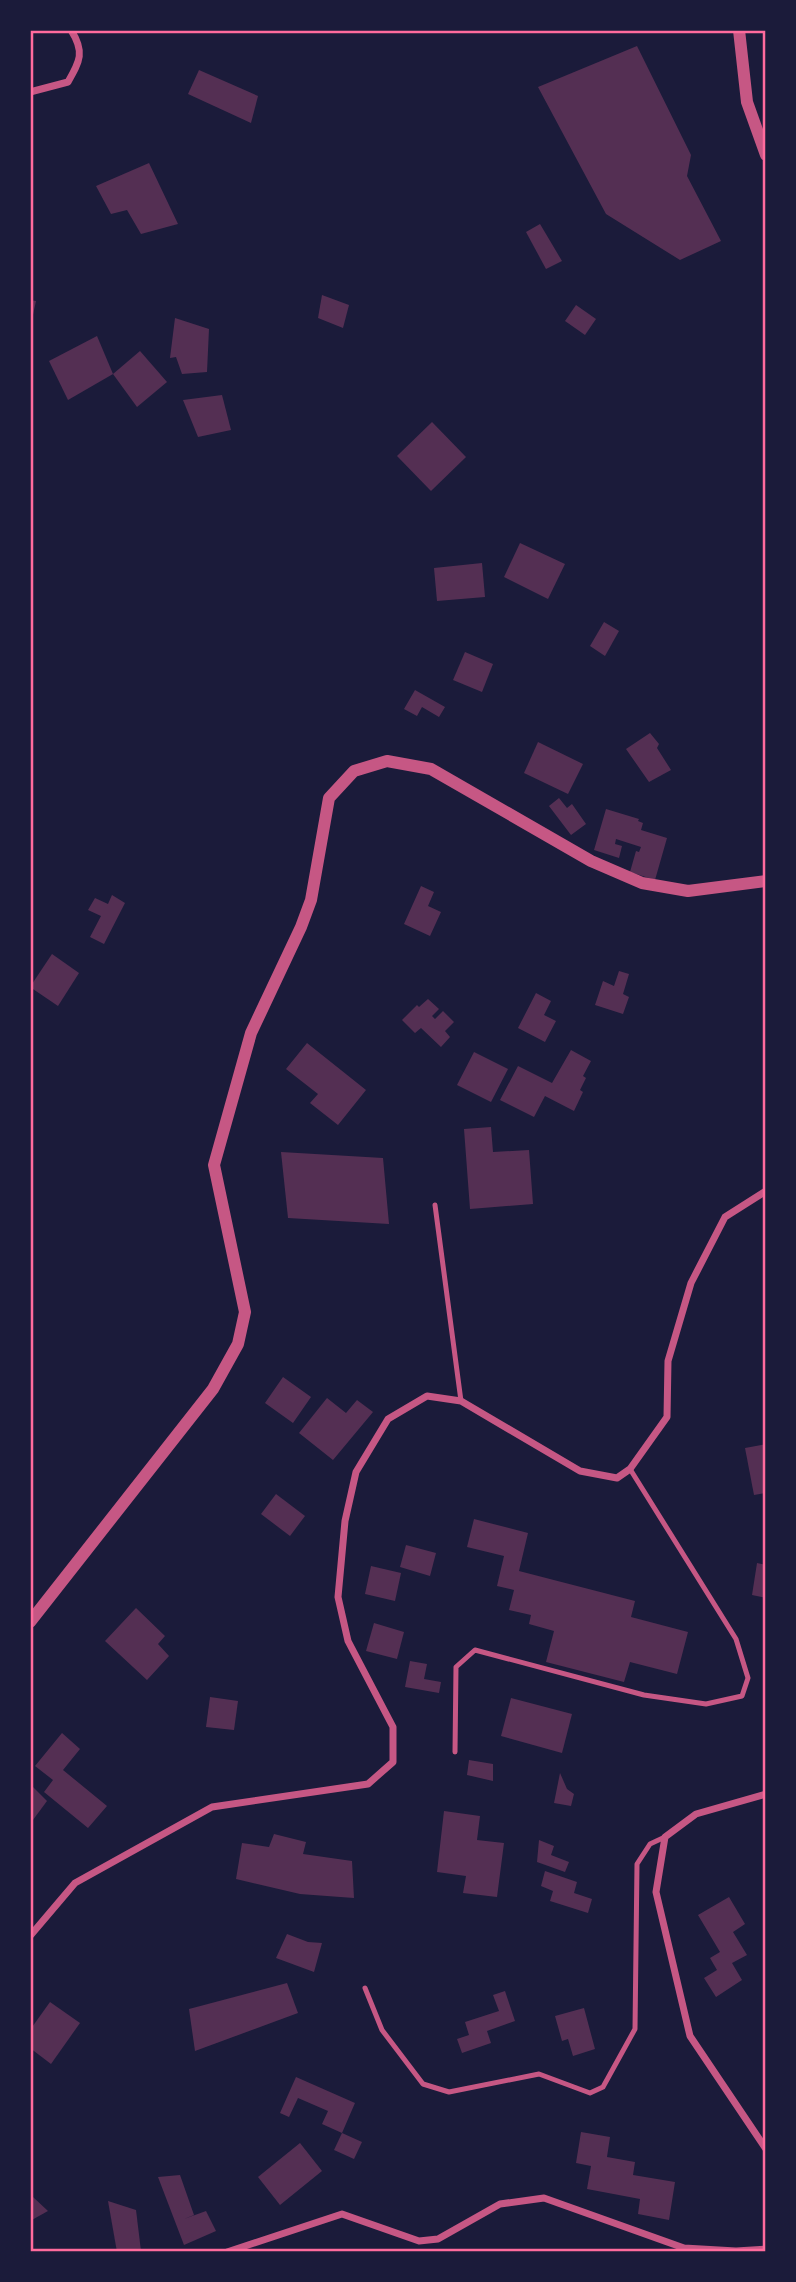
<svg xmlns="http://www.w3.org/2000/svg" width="796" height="2282" font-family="'Open Sans',sans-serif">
	<rect width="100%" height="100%" fill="#1b1b3a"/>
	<g fill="#542f53">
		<path d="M 637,46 L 691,155 L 687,176 L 721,241 L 680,260 L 606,214 L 538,87 Z"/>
		<path d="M 199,70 L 258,96 L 251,123 L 188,94 Z"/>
		<path d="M 149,163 L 178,224 L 141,234 L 127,210 L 111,214 L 96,186 Z"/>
		<path d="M 540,224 L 562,261 L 546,269 L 526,232 Z"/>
		<path d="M 322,295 L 349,305 L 343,328 L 318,318 Z"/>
		<path d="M 30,300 L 36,301 L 31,324 L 30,324 Z"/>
		<path d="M 576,305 L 596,319 L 585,335 L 565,321 Z"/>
		<path d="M 175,318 L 209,329 L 207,372 L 182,374 L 176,357 L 170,358 Z"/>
		<path d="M 97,336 L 113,374 L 68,400 L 49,361 Z"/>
		<path d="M 140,351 L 167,382 L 137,407 L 113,374 Z"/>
		<path d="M 222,395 L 231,430 L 198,437 L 183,400 Z"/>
		<path d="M 432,422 L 466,457 L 431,491 L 397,456 Z"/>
		<path d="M 520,543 L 565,564 L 548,599 L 504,577 Z"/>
		<path d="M 482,563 L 485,597 L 437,601 L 434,568 Z"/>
		<path d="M 604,622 L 619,631 L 605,656 L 590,646 Z"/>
		<path d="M 465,652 L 493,664 L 482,692 L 453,680 Z"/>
		<path d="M 415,690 L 445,707 L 439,717 L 422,707 L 417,716 L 404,709 Z"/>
		<path d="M 650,733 L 659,744 L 657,748 L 671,770 L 649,782 L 626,749 Z"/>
		<path d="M 538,742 L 583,764 L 568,794 L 524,773 Z"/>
		<path d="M 559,798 L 567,808 L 572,804 L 586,824 L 571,835 L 549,806 Z"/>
		<path d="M 606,809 L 639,819 L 638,821 L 643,823 L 641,830 L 667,838 L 655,880 L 630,872 L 636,851 L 639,852 L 641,847 L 616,839 L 615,844 L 622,846 L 619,858 L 594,850 Z"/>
		<path d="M 421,886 L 434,892 L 428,906 L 441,912 L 430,936 L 404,924 Z"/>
		<path d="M 112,895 L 125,903 L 104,944 L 90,937 L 101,916 L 88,910 L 95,898 L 108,904 Z"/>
		<path d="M 52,954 L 79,973 L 58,1006 L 30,987 Z"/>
		<path d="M 619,971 L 629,974 L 623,994 L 629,997 L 623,1014 L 595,1005 L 603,981 L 614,986 Z"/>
		<path d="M 536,993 L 551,1001 L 544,1015 L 556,1021 L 545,1042 L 518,1028 Z"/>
		<path d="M 428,999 L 439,1009 L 432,1016 L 435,1019 L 443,1011 L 454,1022 L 445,1031 L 450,1037 L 441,1047 L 421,1028 L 415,1033 L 402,1020 L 417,1005 L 419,1007 Z"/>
		<path d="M 307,1043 L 366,1090 L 338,1125 L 310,1103 L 318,1094 L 286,1069 Z"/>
		<path d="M 571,1050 L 591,1061 L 583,1076 L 586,1078 L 580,1090 L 583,1092 L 574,1111 L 545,1096 L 534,1117 L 500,1100 L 518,1066 L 552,1083 Z"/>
		<path d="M 474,1052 L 508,1069 L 491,1102 L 457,1085 Z"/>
		<path d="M 491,1127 L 493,1152 L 529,1150 L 533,1204 L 470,1209 L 464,1129 Z"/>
		<path d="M 281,1152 L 383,1158 L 389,1224 L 288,1218 Z"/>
		<path d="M 283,1377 L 311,1397 L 293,1423 L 265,1403 Z"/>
		<path d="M 327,1398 L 346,1413 L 357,1400 L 373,1412 L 333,1460 L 299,1433 Z"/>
		<path d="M 766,1444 L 766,1493 L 754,1495 L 745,1448 Z"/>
		<path d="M 276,1494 L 305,1516 L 290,1536 L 261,1514 Z"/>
		<path d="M 474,1519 L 528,1533 L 519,1571 L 635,1601 L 631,1617 L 688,1632 L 677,1674 L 630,1662 L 624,1682 L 546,1662 L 554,1631 L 529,1624 L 531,1615 L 509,1610 L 514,1590 L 497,1586 L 504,1556 L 467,1547 Z"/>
		<path d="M 406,1545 L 436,1553 L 430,1576 L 400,1567 Z"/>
		<path d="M 757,1563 L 766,1565 L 766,1598 L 752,1595 Z"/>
		<path d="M 371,1566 L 401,1573 L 395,1601 L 365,1594 Z"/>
		<path d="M 136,1608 L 165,1636 L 158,1644 L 169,1656 L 147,1680 L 105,1641 Z"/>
		<path d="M 374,1623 L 404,1632 L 397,1659 L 366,1651 Z"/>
		<path d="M 410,1661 L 427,1664 L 424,1679 L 441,1682 L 439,1693 L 405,1687 Z"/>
		<path d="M 210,1697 L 238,1701 L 234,1730 L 206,1727 Z"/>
		<path d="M 511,1698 L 572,1714 L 562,1753 L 501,1736 Z"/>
		<path d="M 62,1733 L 80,1749 L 63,1770 L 107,1806 L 88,1828 L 44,1792 L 53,1780 L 35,1766 Z"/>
		<path d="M 469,1760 L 493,1764 L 493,1781 L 467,1775 Z"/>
		<path d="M 560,1773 L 567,1789 L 574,1794 L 571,1806 L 554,1803 Z"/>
		<path d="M 30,1784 L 47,1801 L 30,1824 Z"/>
		<path d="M 444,1811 L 480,1816 L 477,1840 L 504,1843 L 497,1897 L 463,1893 L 466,1876 L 437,1872 Z"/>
		<path d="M 274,1834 L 306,1842 L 303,1854 L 352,1861 L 354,1898 L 300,1894 L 236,1879 L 242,1843 L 269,1847 Z"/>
		<path d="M 539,1840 L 554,1846 L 551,1855 L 569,1862 L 565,1872 L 537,1862 Z"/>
		<path d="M 545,1871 L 577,1882 L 574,1893 L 592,1899 L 588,1913 L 550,1901 L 553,1891 L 541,1886 Z"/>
		<path d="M 729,1897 L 745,1924 L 733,1932 L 747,1955 L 732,1963 L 742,1980 L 716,1997 L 704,1978 L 717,1970 L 710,1958 L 720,1952 L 698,1915 Z"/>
		<path d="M 287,1934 L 308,1942 L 322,1943 L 314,1972 L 276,1958 Z"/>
		<path d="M 287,1983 L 298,2013 L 195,2051 L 189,2009 Z"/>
		<path d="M 505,1991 L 515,2021 L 487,2031 L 491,2043 L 462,2053 L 457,2039 L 469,2035 L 465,2022 L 499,2011 L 493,1995 Z"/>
		<path d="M 50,2002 L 80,2023 L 51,2064 L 30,2048 L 30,2030 Z"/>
		<path d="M 584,2008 L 595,2049 L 573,2056 L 568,2039 L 562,2041 L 555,2016 Z"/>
		<path d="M 296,2077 L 355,2103 L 342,2133 L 322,2124 L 328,2111 L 298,2098 L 289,2117 L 280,2113 Z"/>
		<path d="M 581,2132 L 610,2137 L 607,2157 L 635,2162 L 633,2175 L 675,2182 L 669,2220 L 638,2214 L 640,2199 L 587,2189 L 591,2166 L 576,2163 Z"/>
		<path d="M 342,2133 L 362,2142 L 354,2159 L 334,2150 Z"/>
		<path d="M 300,2143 L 322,2171 L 280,2205 L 258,2177 Z"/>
		<path d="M 180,2175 L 194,2215 L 184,2219 L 206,2211 L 216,2231 L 184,2245 L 158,2177 Z"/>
		<path d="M 33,2197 L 48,2211 L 30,2221 L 30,2199 Z"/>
		<path d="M 108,2201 L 136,2210 L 141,2251 L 117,2252 Z"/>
	</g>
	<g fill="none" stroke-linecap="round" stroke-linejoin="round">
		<g stroke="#c65784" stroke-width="5">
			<path d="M 435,1205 L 461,1401"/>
			<path d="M 455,1752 L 456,1667 L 475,1650 L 644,1695 L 706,1704 L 742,1696 L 748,1678 L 736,1639 L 630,1469"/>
			<path d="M 365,1988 L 382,2030 L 423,2084 L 449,2092 L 539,2074 L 590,2093 L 603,2087 L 635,2029 L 637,1864 L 650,1844 L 665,1837"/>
		</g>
		<g stroke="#c65784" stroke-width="7">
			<path d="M 30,92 L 68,82 C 80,61 85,52 71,30"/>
			<path d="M 766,1794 L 696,1814 L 665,1837 L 656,1892 L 690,2036 L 766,2149"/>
			<path d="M 30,1936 L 75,1883 L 212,1807 L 368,1784 L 393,1762 L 393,1727 L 348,1641 L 338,1597 L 345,1521 L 356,1472 L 388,1419 L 427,1396 L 461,1401 L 580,1471 L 617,1478 L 630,1469 L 667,1417 L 668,1361 L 691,1283 L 725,1217 L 766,1191"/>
			<path d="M 227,2252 L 342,2214 L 419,2241 L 438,2239 L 500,2204 L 544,2198 L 684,2248 L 736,2251 L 766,2249"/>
		</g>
		<g stroke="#c65784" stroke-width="12">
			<path d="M 739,30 L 747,102 L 766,155"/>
			<path d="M 30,1622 L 213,1389 L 238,1344 L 245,1312 L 214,1165 L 251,1033 L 301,927 L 311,900 L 329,798 L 354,771 L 387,761 L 431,769 L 591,861 L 642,883 L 688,891 L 766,881"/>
		</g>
	</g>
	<rect width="796" height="2282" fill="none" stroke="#1b1b3a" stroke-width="63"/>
	<rect x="32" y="32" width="732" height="2218" fill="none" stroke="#ff6b9d" stroke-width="2.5"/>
</svg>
